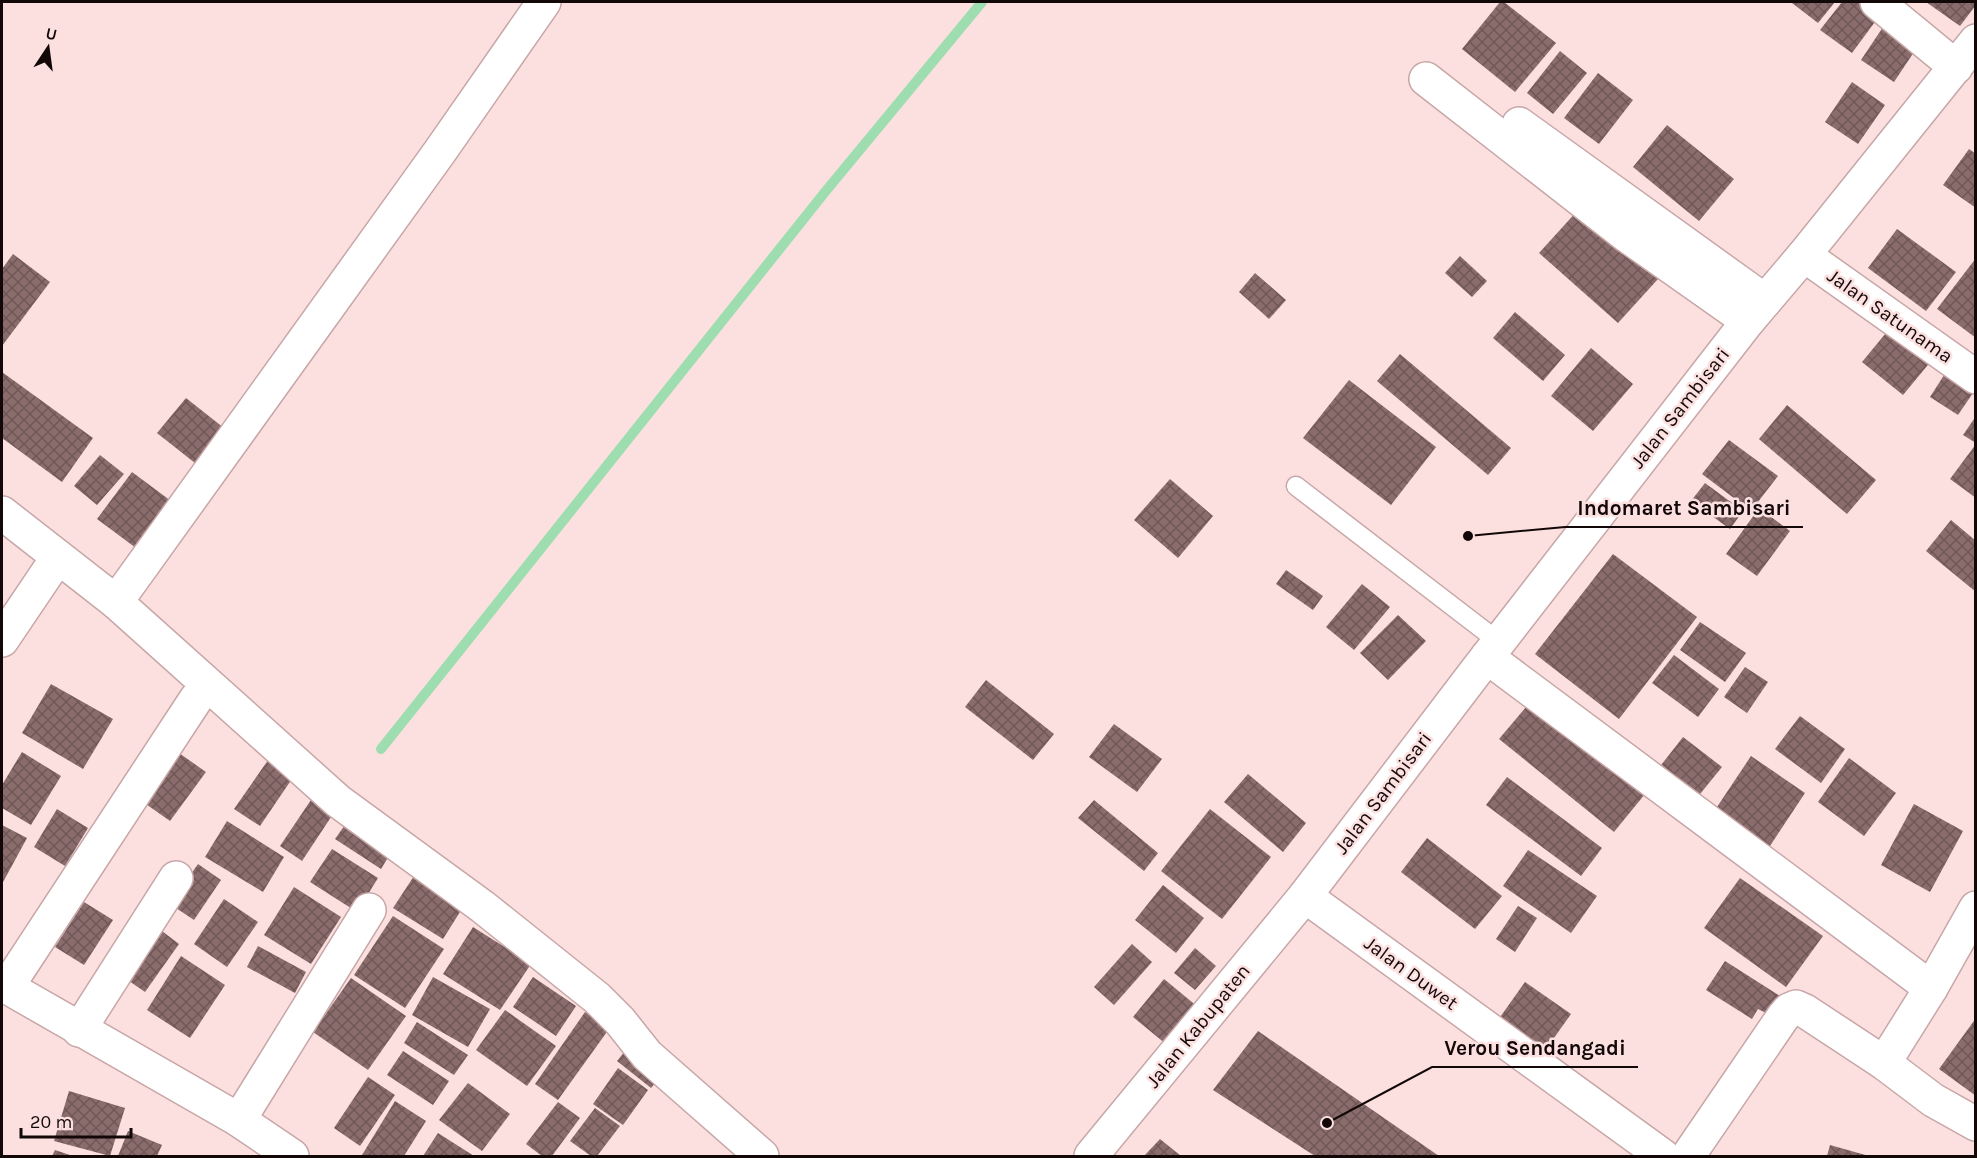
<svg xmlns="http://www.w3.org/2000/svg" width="1977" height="1158" font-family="Karla,sans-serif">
	<defs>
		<pattern id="building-cross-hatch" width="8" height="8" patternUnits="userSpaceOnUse" patternTransform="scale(1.5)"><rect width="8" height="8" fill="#8a6c6c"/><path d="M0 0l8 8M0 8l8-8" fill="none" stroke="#705757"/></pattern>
	</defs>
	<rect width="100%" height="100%" fill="#fce0e0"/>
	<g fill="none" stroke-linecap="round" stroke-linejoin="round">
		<path stroke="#9dddaf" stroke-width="10" d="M 381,749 L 825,192 L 982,2"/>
	</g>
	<g fill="url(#building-cross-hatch)">
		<path d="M 1500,2 L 1504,2 L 1556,43 L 1515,92 L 1462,49 Z"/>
		<path d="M 1793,2 L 1835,2 L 1818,23 L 1792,3 Z"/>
		<path d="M 1842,2 L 1870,2 L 1883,11 L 1852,53 L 1820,30 Z"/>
		<path d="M 1926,2 L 1976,2 L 1976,5 L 1960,26 Z"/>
		<path d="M 1885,24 L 1918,46 L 1894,82 L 1861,60 Z"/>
		<path d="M 1560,51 L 1587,73 L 1553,114 L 1527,93 Z"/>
		<path d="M 1598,73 L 1633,100 L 1599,144 L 1564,118 Z"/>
		<path d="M 1852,82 L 1885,105 L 1858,144 L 1825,122 Z"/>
		<path d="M 1667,125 L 1734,179 L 1699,221 L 1633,167 Z"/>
		<path d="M 1969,149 L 1976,154 L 1976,208 L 1943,185 Z"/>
		<path d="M 1579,209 L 1658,279 L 1618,323 L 1539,253 Z"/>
		<path d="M 1897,229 L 1956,272 L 1926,311 L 1868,268 Z"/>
		<path d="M 13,254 L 50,282 L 2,346 L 2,269 Z"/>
		<path d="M 1460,256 L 1487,281 L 1472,297 L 1445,273 Z"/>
		<path d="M 1976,258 L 1976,338 L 1937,309 Z"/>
		<path d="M 1255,273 L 1286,300 L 1269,319 L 1239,292 Z"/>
		<path d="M 1515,312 L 1565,355 L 1543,381 L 1493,338 Z"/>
		<path d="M 1891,327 L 1932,360 L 1903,395 L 1862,362 Z"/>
		<path d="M 1591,348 L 1633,384 L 1593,431 L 1551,396 Z"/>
		<path d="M 1400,354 L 1511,448 L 1488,475 L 1377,381 Z"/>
		<path d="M 2,372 L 93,438 L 62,482 L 2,438 Z"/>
		<path d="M 1946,372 L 1975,390 L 1958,415 L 1930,397 Z"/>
		<path d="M 1349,380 L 1436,447 L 1391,505 L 1303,438 Z"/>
		<path d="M 186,398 L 229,432 L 200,467 L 157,433 Z"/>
		<path d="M 1787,405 L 1876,480 L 1847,514 L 1759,439 Z"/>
		<path d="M 1976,416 L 1976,443 L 1963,435 Z"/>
		<path d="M 1729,440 L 1778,476 L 1751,511 L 1702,474 Z"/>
		<path d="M 1976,444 L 1976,498 L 1950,479 Z"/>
		<path d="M 100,455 L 124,474 L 97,505 L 74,486 Z"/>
		<path d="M 132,472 L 171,501 L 136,548 L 97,519 Z"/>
		<path d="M 1170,479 L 1213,516 L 1178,558 L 1134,520 Z"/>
		<path d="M 1705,483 L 1743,511 L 1730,529 L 1691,501 Z"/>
		<path d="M 1759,508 L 1790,531 L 1757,576 L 1726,554 Z"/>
		<path d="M 1951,520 L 1976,541 L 1976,592 L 1926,551 Z"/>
		<path d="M 1613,554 L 1697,617 L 1619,719 L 1535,654 Z"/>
		<path d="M 1286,570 L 1323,596 L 1313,610 L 1276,584 Z"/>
		<path d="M 1362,584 L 1390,607 L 1354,650 L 1326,627 Z"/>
		<path d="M 1398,615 L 1426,641 L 1388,680 L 1360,653 Z"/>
		<path d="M 1700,622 L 1746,653 L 1725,682 L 1680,650 Z"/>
		<path d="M 1674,655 L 1719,689 L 1698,717 L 1652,683 Z"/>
		<path d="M 1745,667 L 1768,682 L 1747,713 L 1724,697 Z"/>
		<path d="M 986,680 L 1054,734 L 1033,760 L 965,707 Z"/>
		<path d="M 51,684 L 113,719 L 83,769 L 22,733 Z"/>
		<path d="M 1531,701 L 1645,794 L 1614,832 L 1499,739 Z"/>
		<path d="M 1800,716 L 1845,749 L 1821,783 L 1775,749 Z"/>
		<path d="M 1114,724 L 1162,759 L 1137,792 L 1089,757 Z"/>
		<path d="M 1683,737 L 1722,767 L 1696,799 L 1658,769 Z"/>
		<path d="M 22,752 L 61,776 L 31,825 L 2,808 L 2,785 Z"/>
		<path d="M 179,753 L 206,772 L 170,821 L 143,802 Z"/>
		<path d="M 273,753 L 298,770 L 260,826 L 234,809 Z"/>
		<path d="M 1751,756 L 1805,793 L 1764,855 L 1709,819 Z"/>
		<path d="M 1849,758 L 1896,793 L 1864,836 L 1818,802 Z"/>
		<path d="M 1248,774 L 1306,823 L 1283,852 L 1224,802 Z"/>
		<path d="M 1507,777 L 1602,848 L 1581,876 L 1486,805 Z"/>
		<path d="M 317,791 L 339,805 L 302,861 L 280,846 Z"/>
		<path d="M 1094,800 L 1158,853 L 1144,871 L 1078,818 Z"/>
		<path d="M 1914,804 L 1963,831 L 1930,892 L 1881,865 Z"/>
		<path d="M 57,809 L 88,828 L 65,866 L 34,847 Z"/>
		<path d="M 1210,809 L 1271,857 L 1222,919 L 1161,871 Z"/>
		<path d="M 227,821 L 284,857 L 263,892 L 205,857 Z"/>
		<path d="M 347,822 L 392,851 L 381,869 L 335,839 Z"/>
		<path d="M 2,825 L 27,838 L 2,884 Z"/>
		<path d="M 1427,838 L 1502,896 L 1475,929 L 1401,872 Z"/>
		<path d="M 332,849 L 378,878 L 357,912 L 310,882 Z"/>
		<path d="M 1528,850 L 1597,896 L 1571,933 L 1503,886 Z"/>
		<path d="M 198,864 L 221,880 L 194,920 L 170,904 Z"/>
		<path d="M 416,873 L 465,904 L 443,939 L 393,908 Z"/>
		<path d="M 1740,878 L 1823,936 L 1786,987 L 1704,928 Z"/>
		<path d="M 1163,885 L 1204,918 L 1176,953 L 1135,920 Z"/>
		<path d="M 294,887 L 341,917 L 311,964 L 264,935 Z"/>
		<path d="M 224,899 L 258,922 L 227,967 L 194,944 Z"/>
		<path d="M 84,902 L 113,920 L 84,965 L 55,947 Z"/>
		<path d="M 1518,906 L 1537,918 L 1515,952 L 1496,939 Z"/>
		<path d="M 393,916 L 444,949 L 405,1008 L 354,975 Z"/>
		<path d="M 154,925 L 179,944 L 145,992 L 119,974 Z"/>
		<path d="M 473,927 L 531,964 L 500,1010 L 443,974 Z"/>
		<path d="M 1132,944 L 1152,962 L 1114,1005 L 1094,987 Z"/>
		<path d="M 258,946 L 306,972 L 295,993 L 247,967 Z"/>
		<path d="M 1195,948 L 1216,966 L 1195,990 L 1174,973 Z"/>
		<path d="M 181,956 L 225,985 L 190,1038 L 147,1010 Z"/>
		<path d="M 1725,961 L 1780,996 L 1768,1014 L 1758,1009 L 1752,1019 L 1706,990 Z"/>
		<path d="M 433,977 L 490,1009 L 468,1047 L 412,1015 Z"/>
		<path d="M 533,977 L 576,1006 L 556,1036 L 513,1007 Z"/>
		<path d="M 351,978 L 406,1016 L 368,1070 L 313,1032 Z"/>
		<path d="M 1164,979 L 1204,1012 L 1172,1049 L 1133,1017 Z"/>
		<path d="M 1525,982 L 1571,1014 L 1544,1052 L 1498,1020 Z"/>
		<path d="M 505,1010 L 556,1046 L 527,1086 L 476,1050 Z"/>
		<path d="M 585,1012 L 609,1029 L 558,1100 L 535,1084 Z"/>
		<path d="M 1976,1018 L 1976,1096 L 1939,1069 Z"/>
		<path d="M 417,1022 L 468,1055 L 454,1075 L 404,1043 Z"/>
		<path d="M 1258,1031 L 1439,1156 L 1315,1156 L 1213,1090 Z"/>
		<path d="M 629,1046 L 663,1074 L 651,1088 L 617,1061 Z"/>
		<path d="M 403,1051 L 449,1081 L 433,1105 L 387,1075 Z"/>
		<path d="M 618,1068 L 648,1090 L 623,1125 L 593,1104 Z"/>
		<path d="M 368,1077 L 395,1095 L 360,1146 L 334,1128 Z"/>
		<path d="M 468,1083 L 510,1114 L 482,1151 L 439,1120 Z"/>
		<path d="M 69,1091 L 125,1108 L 110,1156 L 54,1141 Z"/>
		<path d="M 395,1101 L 426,1121 L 404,1156 L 364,1156 L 362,1155 Z"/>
		<path d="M 558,1102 L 580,1118 L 552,1156 L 542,1156 L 526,1144 Z"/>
		<path d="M 595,1108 L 620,1126 L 597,1156 L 591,1156 L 570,1141 Z"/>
		<path d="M 128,1131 L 162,1145 L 157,1156 L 118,1156 Z"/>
		<path d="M 438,1133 L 474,1156 L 423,1156 Z"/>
		<path d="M 1160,1139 L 1181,1156 L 1144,1156 Z"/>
		<path d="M 1830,1145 L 1869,1156 L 1827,1156 Z"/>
		<path d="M 55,1150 L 73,1156 L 52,1156 Z"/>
	</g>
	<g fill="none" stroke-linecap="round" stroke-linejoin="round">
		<defs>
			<path id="lane" d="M 1296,486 L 1499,642"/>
			<g id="street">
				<path d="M 1877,2 L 1956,67"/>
				<path d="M 1426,79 L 1626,235 L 1748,321"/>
				<path d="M 1519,124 L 1765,301"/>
				<path d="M 1804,255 L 1976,377"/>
				<path d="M 2,513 L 116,602 L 338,801 L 483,907 L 597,998 L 620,1021 L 647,1055 L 762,1156"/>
				<path d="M 116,602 L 441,150 L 544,2"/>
				<path d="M 2,640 L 58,557"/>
				<path d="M 1487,657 L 1931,988"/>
				<path d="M 1305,896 L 1663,1156"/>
				<path d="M 2,984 L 239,1120 L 292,1156"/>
				<path d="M 7,987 L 196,699"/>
				<path d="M 79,1030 L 176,878"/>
				<path d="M 1884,1063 L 1931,988 L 1976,908"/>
				<path d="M 239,1120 L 369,910"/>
				<path d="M 1688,1156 L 1783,1017 L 1789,1010 L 1796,1007 L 1805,1011 L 1884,1063 L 1933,1100 L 1976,1124"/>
			</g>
			<path id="secondary" d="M 1091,1156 L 1305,896 L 1477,670 L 1748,321 L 1804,255 L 1976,41"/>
		</defs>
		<use href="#lane" stroke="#c8a6a7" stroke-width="21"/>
		<use href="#street" stroke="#c8a6a7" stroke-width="36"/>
		<use href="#secondary" stroke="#c8a6a7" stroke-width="36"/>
		<use href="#lane" stroke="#fff" stroke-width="18"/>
		<use href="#street" stroke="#fff" stroke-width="33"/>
		<use href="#secondary" stroke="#fff" stroke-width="33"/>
	</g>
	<g text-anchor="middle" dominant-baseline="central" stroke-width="5" stroke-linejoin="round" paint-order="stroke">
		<g font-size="20" fill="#130808" stroke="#fce0e0">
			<text transform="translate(1890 316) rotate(35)">Jalan Satunama</text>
			<text transform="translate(1680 408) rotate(-52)">Jalan Sambisari</text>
			<text transform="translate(1383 793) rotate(-53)">Jalan Sambisari</text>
			<text transform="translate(1411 973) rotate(36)">Jalan Duwet</text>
			<text transform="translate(1198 1026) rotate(-51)">Jalan Kabupaten</text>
		</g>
	</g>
	<path fill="none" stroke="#130808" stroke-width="2" d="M1468 536L1565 527H1803M1327 1123L1432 1067H1638"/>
	<g fill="#130808" stroke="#fce0e0" stroke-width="2">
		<circle cx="1468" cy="536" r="6"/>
		<circle cx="1327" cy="1123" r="6"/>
	</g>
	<g font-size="21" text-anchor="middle" font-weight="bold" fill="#130808" stroke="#fce0e0" stroke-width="5" stroke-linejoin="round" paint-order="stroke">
		<text x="1684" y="515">Indomaret Sambisari</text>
		<text x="1535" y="1055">Verou Sendangadi</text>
	</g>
	<rect width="1977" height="1158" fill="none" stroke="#130808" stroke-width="6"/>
	<g transform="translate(48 48) rotate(13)" stroke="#fce0e0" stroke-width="4.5" paint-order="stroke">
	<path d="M0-4.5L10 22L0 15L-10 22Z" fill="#130808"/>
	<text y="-9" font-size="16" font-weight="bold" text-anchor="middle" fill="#130808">U</text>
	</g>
	<path d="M21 1128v9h110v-9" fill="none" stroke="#130808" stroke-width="3"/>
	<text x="30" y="1128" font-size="18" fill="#130808" stroke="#fce0e0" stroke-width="4.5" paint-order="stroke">20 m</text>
</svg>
